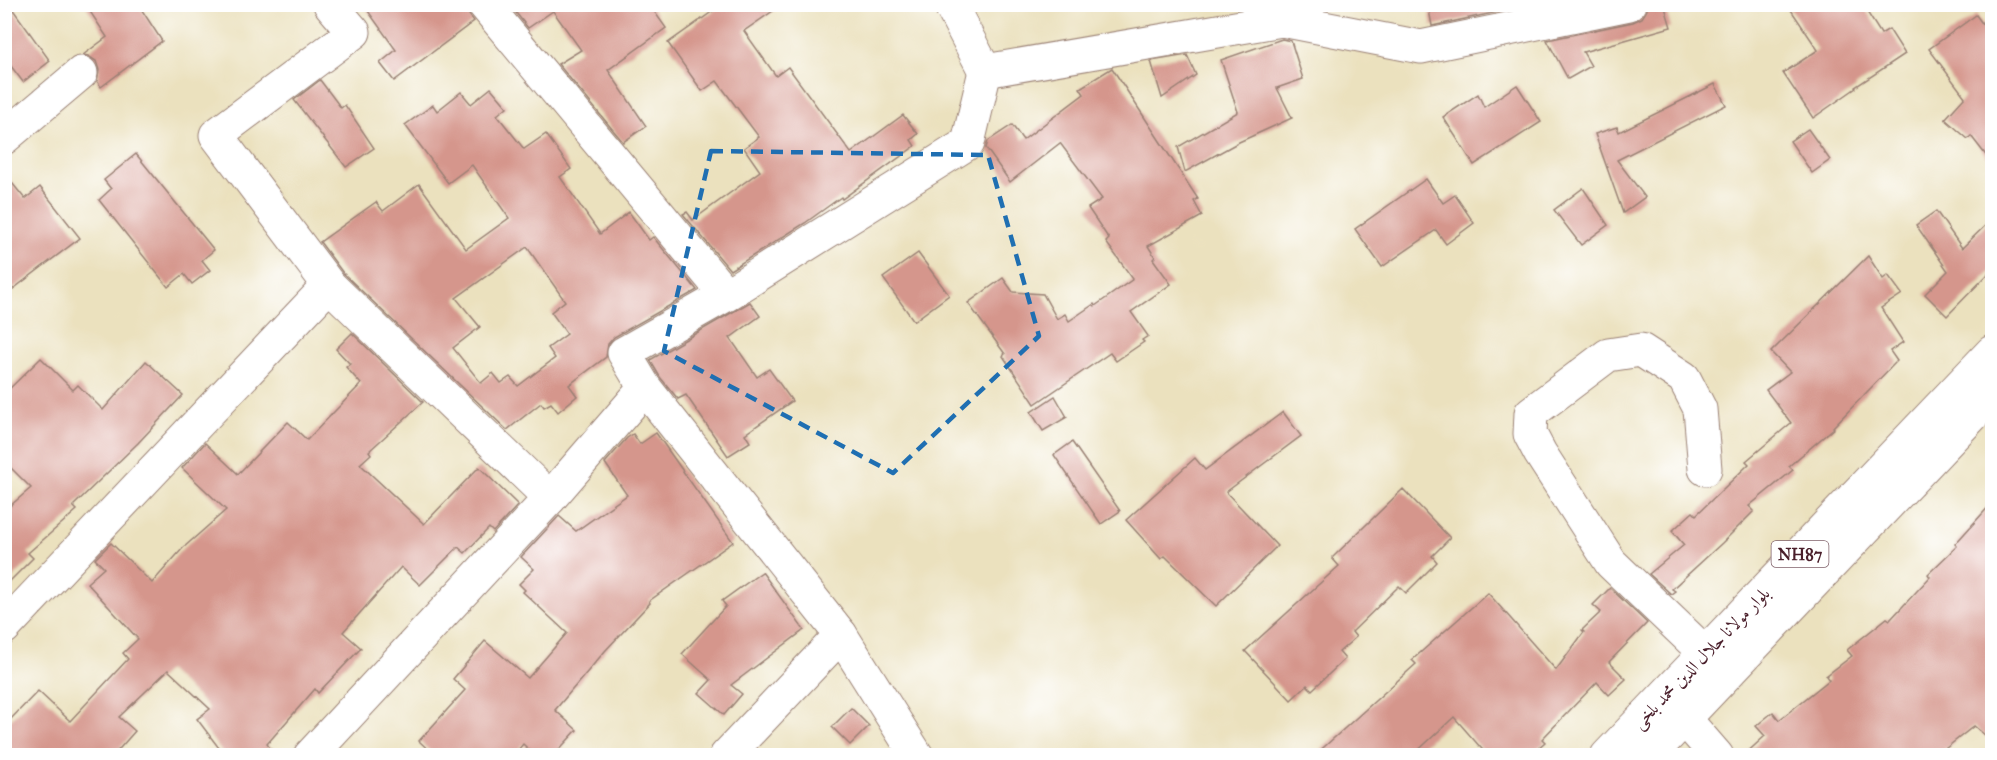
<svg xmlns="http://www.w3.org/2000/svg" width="1997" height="760" font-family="'IM FELL Great Primer',Amiri,serif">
	<rect width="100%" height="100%" fill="#fff"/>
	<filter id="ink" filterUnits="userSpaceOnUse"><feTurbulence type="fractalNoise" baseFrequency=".0167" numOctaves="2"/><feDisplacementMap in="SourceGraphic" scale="12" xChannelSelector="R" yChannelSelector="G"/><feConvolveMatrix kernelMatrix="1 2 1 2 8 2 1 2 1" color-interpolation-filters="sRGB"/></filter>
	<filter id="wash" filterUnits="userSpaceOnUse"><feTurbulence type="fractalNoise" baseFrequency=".008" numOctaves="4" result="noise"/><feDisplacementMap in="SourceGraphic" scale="24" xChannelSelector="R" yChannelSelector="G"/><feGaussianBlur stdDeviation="1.35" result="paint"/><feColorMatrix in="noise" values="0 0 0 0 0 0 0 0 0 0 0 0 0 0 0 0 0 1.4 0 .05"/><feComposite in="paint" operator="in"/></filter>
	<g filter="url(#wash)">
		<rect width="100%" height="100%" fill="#ebe1be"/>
		<g id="blocks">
			<g fill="#d5968c" fill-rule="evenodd">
				<path d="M 4,4 L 9,4 L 50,61 L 23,82 L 4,57 Z"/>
				<path d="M 85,4 L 138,4 L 162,41 L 101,87 L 97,81 L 99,70 L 96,61 L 88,56 L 83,55 L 107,37 Z"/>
				<path d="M 363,4 L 466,4 L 469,15 L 474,21 L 394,81 L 380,63 L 396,50 Z"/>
				<path d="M 509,4 L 649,4 L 666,28 L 608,70 L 646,126 L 623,142 L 558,64 L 581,50 L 553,11 L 528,28 Z"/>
				<path d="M 723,4 L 783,4 L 744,31 L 776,76 L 788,67 L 851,153 L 903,115 L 918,134 L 911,140 L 915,146 L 842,199 L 841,197 L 805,223 L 730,270 L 683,214 L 687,212 L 693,220 L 760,171 L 744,148 L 759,137 L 717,81 L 702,91 L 668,43 Z"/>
				<path d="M 1428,4 L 1501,4 L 1502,11 L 1432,26 Z"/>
				<path d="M 1647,4 L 1664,4 L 1671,27 L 1583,52 L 1591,66 L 1568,79 L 1547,40 L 1633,22 L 1642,18 L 1647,10 Z"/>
				<path d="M 1787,4 L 1862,4 L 1881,34 L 1889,29 L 1905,54 L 1855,87 L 1856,88 L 1813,118 L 1783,73 L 1818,50 Z"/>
				<path d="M 1976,15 L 1992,37 L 1992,163 L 1971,136 L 1968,139 L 1945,119 L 1965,97 L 1929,49 Z"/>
				<path d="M 1282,39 L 1291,41 L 1303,79 L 1277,88 L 1292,118 L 1239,142 L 1185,172 L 1178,147 L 1238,112 L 1221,60 Z"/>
				<path d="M 1187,55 L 1196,75 L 1162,98 L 1151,61 Z"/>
				<path d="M 1112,68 L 1198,199 L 1194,201 L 1202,216 L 1148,246 L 1155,257 L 1153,259 L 1171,284 L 1131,312 L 1148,336 L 1142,340 L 1144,342 L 1116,361 L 1110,353 L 1035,404 L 1003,356 L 1005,354 L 968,303 L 1003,278 L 1013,292 L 1043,294 L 1057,319 L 1065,314 L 1069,321 L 1094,304 L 1095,306 L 1133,279 L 1106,242 L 1109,239 L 1088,208 L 1102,199 L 1060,143 L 1010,182 L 986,148 L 988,141 L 1012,125 L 1023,140 L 1084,94 L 1080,88 Z"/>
				<path d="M 320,80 L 341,108 L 345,105 L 374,148 L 346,167 L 294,100 Z"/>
				<path d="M 1715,84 L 1726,105 L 1617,160 L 1645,197 L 1623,213 L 1595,134 L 1617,127 L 1619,132 Z"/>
				<path d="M 1517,85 L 1541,122 L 1474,165 L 1443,117 L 1478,94 L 1484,107 Z"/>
				<path d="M 491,88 L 507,107 L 497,115 L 524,149 L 546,134 L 571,169 L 560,177 L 600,234 L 629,212 L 649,240 L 653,237 L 697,290 L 614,337 L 608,344 L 606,357 L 569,385 L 577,396 L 558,412 L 551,403 L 544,407 L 541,403 L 507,430 L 343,273 L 320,242 L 376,202 L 383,211 L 419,184 L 466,249 L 509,218 L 472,165 L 448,183 L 405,125 L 433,105 L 437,111 L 461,92 L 471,104 ZM 527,247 L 565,301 L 551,312 L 567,334 L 548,348 L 555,358 L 518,386 L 510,377 L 501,383 L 493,373 L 481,383 L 453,348 L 480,327 L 456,298 Z"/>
				<path d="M 1808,129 L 1830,160 L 1812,173 L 1790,141 Z"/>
				<path d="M 136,154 L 214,250 L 202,260 L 210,270 L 192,284 L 184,274 L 168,287 L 99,200 L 111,189 L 104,180 Z"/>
				<path d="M 4,173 L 25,199 L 40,187 L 80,238 L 4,296 Z"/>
				<path d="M 1426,179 L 1443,203 L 1455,195 L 1474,223 L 1446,244 L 1436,230 L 1382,267 L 1355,229 Z"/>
				<path d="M 1583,188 L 1608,225 L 1581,245 L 1554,210 Z"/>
				<path d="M 1936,211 L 1962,248 L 1992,219 L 1992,270 L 1947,316 L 1925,294 L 1948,271 L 1916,225 Z"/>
				<path d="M 918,253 L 949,295 L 914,321 L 883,278 Z"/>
				<path d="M 1868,256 L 1883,279 L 1888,275 L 1902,294 L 1881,308 L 1903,342 L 1890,351 L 1897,361 L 1833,427 L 1834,428 L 1789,466 L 1793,470 L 1749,506 L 1754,511 L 1722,543 L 1672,589 L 1675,591 L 1671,594 L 1649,574 L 1684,545 L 1672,531 L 1693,512 L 1696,515 L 1749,464 L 1746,461 L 1791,423 L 1766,390 L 1790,372 L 1771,352 Z"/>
				<path d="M 750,302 L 760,316 L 730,338 L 757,377 L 769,369 L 792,401 L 745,434 L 750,442 L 728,456 L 686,395 L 678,399 L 660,377 L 650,360 Z"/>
				<path d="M 352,333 L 423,402 L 369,451 L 371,454 L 360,464 L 424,524 L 479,467 L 518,505 L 493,532 L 489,528 L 465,553 L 458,547 L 420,585 L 401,567 L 343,632 L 361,648 L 318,693 L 315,689 L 267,744 L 276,756 L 225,756 L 197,719 L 210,709 L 168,670 L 119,717 L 135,731 L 113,756 L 4,756 L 4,726 L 38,691 L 70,721 L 128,659 L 123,653 L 138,639 L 87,583 L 104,568 L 95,559 L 111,543 L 152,583 L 183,548 L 226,510 L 182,468 L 205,443 L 238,474 L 288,422 L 307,440 L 361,384 L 346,367 L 350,364 L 336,349 Z"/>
				<path d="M 41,358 L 73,390 L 78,385 L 103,410 L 146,361 L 183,395 L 138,443 L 73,506 L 77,510 L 28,553 L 33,558 L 4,587 L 4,511 L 31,488 L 4,461 L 4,394 Z"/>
				<path d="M 1055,396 L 1067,417 L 1043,431 L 1031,412 Z"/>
				<path d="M 1283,412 L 1301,436 L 1226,492 L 1277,546 L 1216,606 L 1165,556 L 1161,559 L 1126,520 L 1195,458 L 1205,470 Z"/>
				<path d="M 656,433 L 733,542 L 649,601 L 650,603 L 605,651 L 555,710 L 577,730 L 553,756 L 536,756 L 523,744 L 513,756 L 435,756 L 419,741 L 465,690 L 453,679 L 485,641 L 528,678 L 567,633 L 523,592 L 525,590 L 519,584 L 534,569 L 521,557 L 559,516 L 576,531 L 627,495 L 605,463 L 627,438 L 633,434 L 640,444 Z"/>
				<path d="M 1072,442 L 1120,511 L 1101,524 L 1054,455 Z"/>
				<path d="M 1403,489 L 1450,538 L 1432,556 L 1437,562 L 1406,593 L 1399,586 L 1352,632 L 1356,637 L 1339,652 L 1345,659 L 1312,690 L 1307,685 L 1291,700 L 1245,651 L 1339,566 L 1332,558 Z"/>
				<path d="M 1992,503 L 1992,741 L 1974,726 L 1936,756 L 1743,756 L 1765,736 L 1756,726 L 1773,712 L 1779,720 L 1829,680 L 1826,676 L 1852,656 L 1847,650 L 1887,618 L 1890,620 L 1930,577 L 1928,574 L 1957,546 L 1955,544 Z"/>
				<path d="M 762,572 L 804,630 L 731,685 L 742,694 L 724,715 L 699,693 L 711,680 L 682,654 L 726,606 L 722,601 Z"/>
				<path d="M 1610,588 L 1647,623 L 1609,662 L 1626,679 L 1609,695 L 1597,682 L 1542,739 L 1545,742 L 1529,756 L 1488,756 L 1454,717 L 1412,756 L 1314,756 L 1416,664 L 1412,660 L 1488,593 L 1556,670 L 1584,632 L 1582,630 L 1601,612 L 1593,605 Z"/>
				<path d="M 851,708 L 869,726 L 850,745 L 832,727 Z"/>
			</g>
		</g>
	</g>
	<g filter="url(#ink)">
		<use href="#blocks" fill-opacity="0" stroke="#9a8074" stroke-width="1.5"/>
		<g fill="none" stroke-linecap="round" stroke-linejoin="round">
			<defs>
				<g id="minor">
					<path d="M 330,4 L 354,32 L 216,135 L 329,285 L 550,498"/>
					<path d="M 484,4 L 726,295"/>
					<path d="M 950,4 L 985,71 L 1282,20 L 1421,47 L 1629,4"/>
					<path d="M 4,138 L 81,73"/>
					<path d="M 4,628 L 329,285"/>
					<path d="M 1705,653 L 1611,563 L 1540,453 L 1530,434 L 1531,413 L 1608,355 L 1641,350 L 1684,378 L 1700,409 L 1705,469"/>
					<path d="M 1665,700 L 1684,718 L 1717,756"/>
					<path d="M 310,756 L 550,498 L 645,388"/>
					<path d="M 726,756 L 841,635"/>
					<path d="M 917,756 L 841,635 L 645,388 L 624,353 L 726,295 L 968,143 L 985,71"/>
				</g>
				<g id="major">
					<path d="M 1607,756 L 1992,352"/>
					<path d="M 1649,756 L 1992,395"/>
				</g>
			</defs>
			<use href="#minor" stroke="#9a8074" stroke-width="35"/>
			<use href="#major" stroke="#9a8074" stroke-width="35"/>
			<use href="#minor" stroke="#fff" stroke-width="33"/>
			<use href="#major" stroke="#fff" stroke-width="33"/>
		</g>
	</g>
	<path fill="none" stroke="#1f6fb2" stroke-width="4.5" stroke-dasharray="12 8" stroke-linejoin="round" d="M 711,151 L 988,155 L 1039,336 L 893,473 L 664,351 Z"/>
	<g text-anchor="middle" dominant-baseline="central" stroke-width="6" stroke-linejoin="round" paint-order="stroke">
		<rect fill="#fff" stroke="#80626b" stroke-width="1.5" x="1771.5" y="541" width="57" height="26" rx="4.5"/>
		<g font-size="16" font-weight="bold" fill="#4a1f2b">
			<text x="1800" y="554">NH87</text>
		</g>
		<g font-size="18" fill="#4a1f2b" stroke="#fff">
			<text transform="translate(1701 658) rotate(-46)">بلوار مولانا جلال الدین محمد بلخی</text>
		</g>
	</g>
	<rect width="1997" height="760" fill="none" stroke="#fff" stroke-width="24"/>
</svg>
